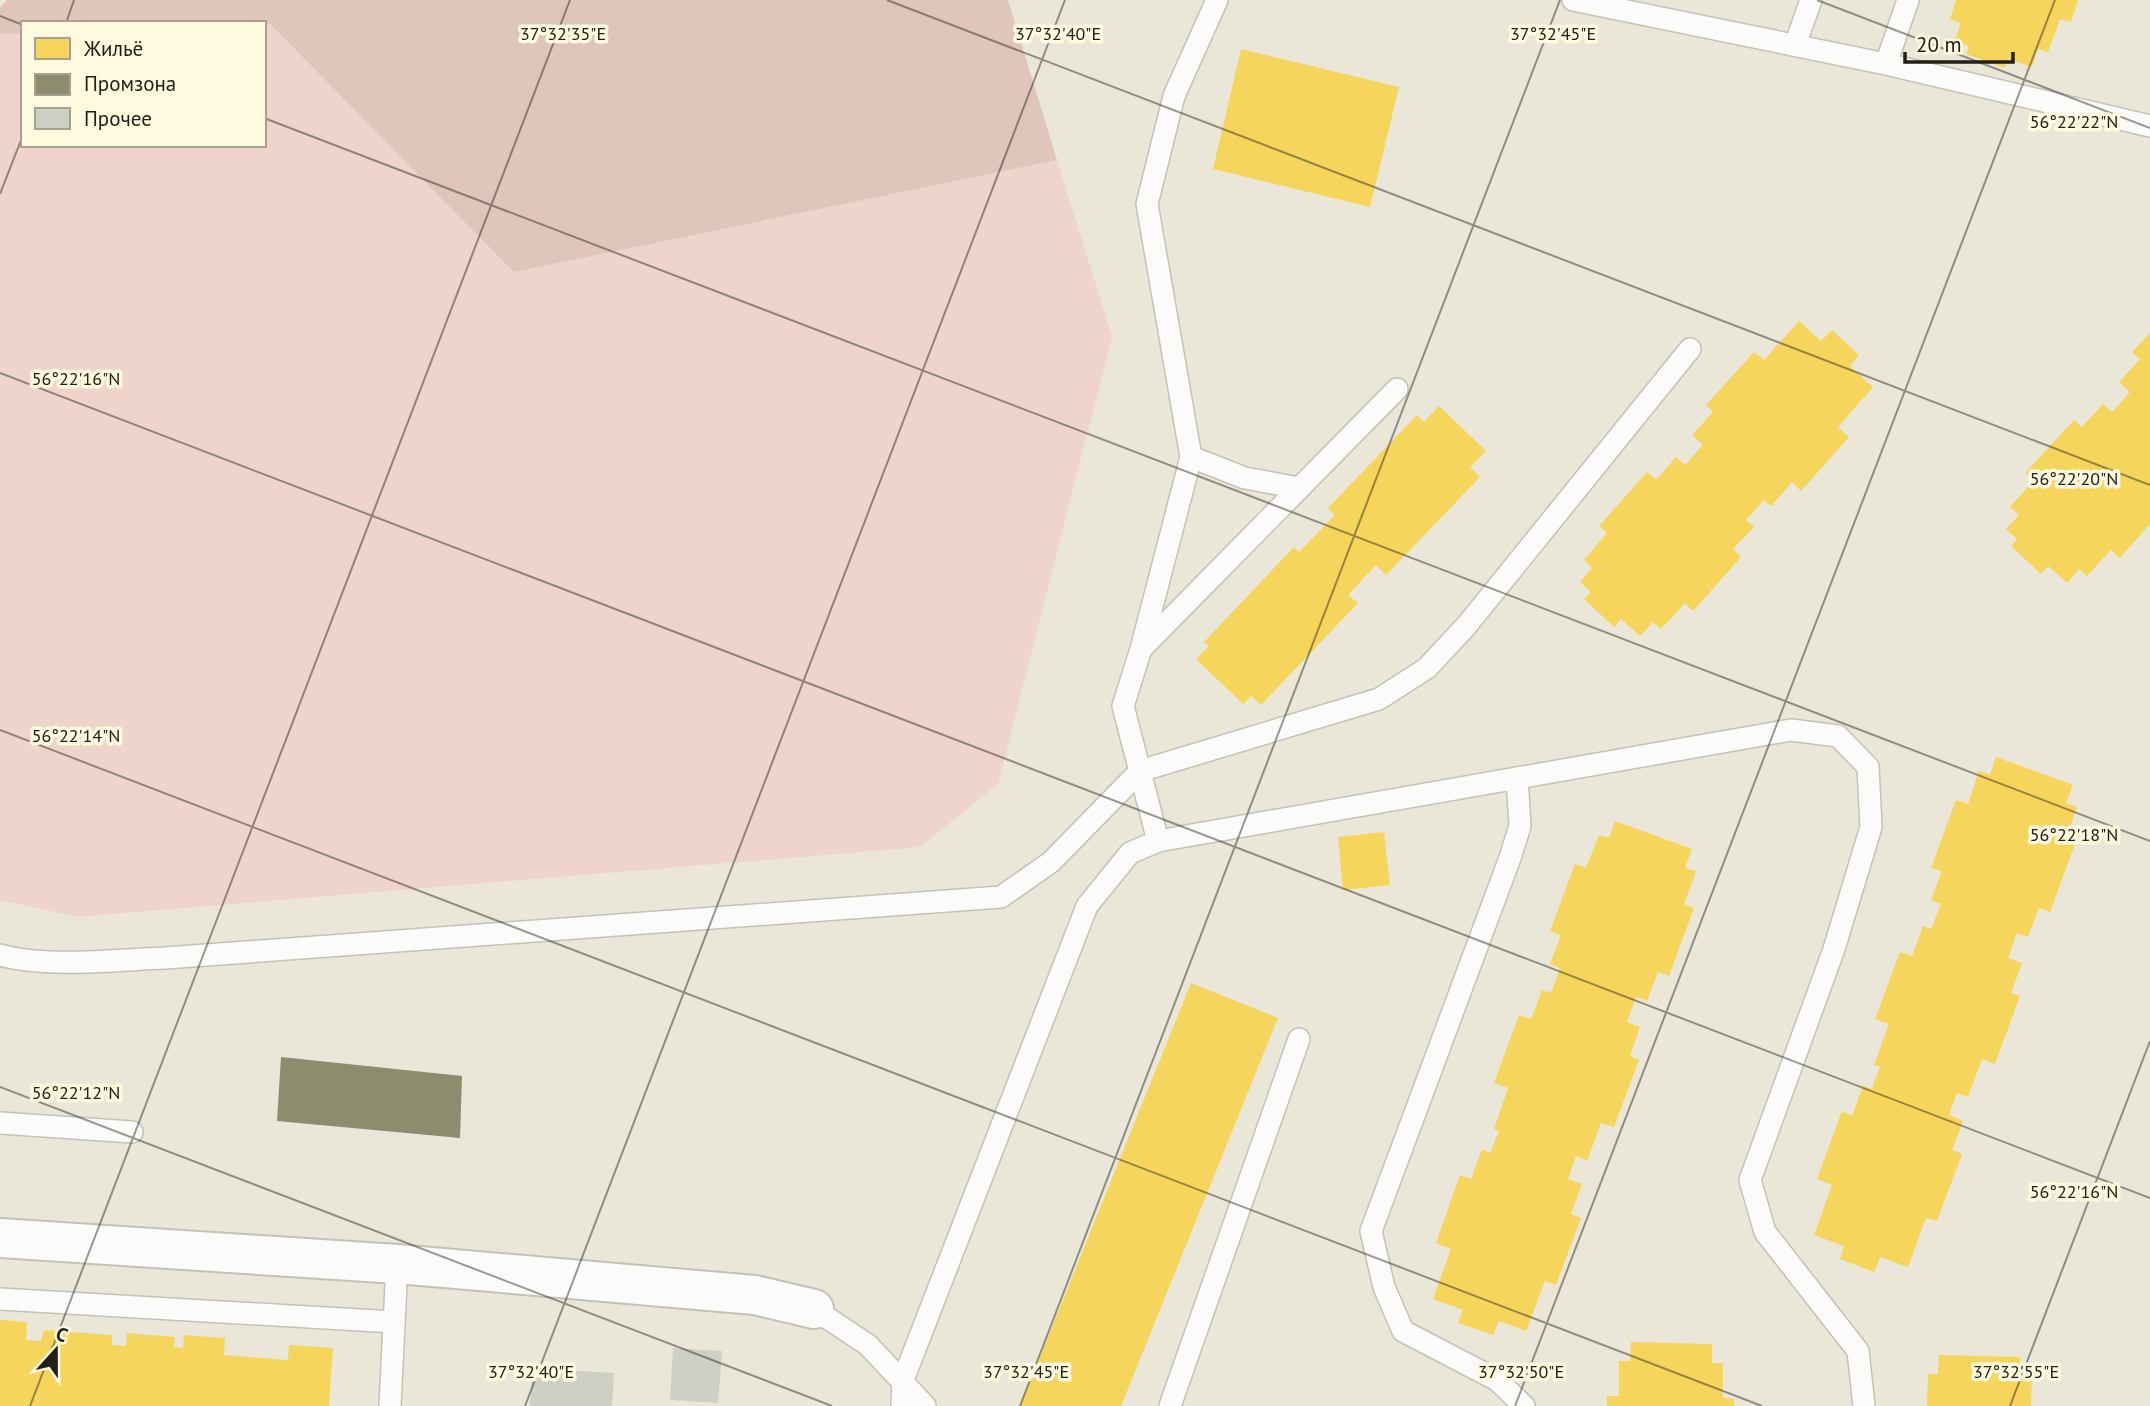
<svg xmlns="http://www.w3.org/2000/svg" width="2150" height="1406" font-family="'PT Sans',sans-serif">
	<rect width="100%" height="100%" fill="#eae7d9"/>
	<path fill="#eed4cb" d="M 264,24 L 270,24 L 514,271 L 1057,160 L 1112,336 L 998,784 L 920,847 L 78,917 L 0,900 L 0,34 L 23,33 L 23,145 L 264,145 Z"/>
	<path fill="#e0c5bb" d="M 7,0 L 1008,0 L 1057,160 L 514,272 L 270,24 L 23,23 L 23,33 L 0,34 L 0,8 Z"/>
	<g fill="#f6d55c">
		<path d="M 1956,0 L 2078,0 L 2071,22 L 2060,19 L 2048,52 L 2038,49 L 2032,67 L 2008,59 L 2005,68 L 1966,54 L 1969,46 L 1955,40 L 1961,23 L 1950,19 Z"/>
		<path d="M 1241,49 L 1399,87 L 1370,207 L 1213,169 Z"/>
		<path d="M 1799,321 L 1821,341 L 1832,330 L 1859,355 L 1850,366 L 1873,387 L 1838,427 L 1849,437 L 1801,491 L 1792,482 L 1771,506 L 1764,500 L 1746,520 L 1754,527 L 1733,549 L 1741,557 L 1693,611 L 1685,603 L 1661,629 L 1653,622 L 1640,636 L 1621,619 L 1614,627 L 1584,599 L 1591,592 L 1580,582 L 1592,568 L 1584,560 L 1607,533 L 1599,526 L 1647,472 L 1656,480 L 1676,457 L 1685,465 L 1703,445 L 1692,435 L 1713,412 L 1706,405 L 1754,352 L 1764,360 Z"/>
		<path d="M 2150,333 L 2150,524 L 2120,558 L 2111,550 L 2087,576 L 2079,569 L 2067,583 L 2048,566 L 2041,574 L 2011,546 L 2017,539 L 2006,529 L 2019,515 L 2010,507 L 2034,480 L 2025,473 L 2074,420 L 2082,427 L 2103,404 L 2112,412 L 2130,392 L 2119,382 L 2140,359 L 2132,352 Z"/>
		<path d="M 1439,406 L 1486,451 L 1470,467 L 1480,477 L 1386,575 L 1376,565 L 1348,595 L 1358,603 L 1261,705 L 1251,696 L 1243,704 L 1196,659 L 1209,646 L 1204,642 L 1294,547 L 1299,552 L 1335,515 L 1328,508 L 1417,415 L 1424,422 Z"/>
		<path d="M 1996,757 L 2073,785 L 2066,803 L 2077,807 L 2065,841 L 2075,844 L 2050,912 L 2039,908 L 2028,937 L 2017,933 L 2008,958 L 2022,963 L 2011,993 L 2020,996 L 1995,1064 L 1982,1059 L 1968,1097 L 1957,1093 L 1949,1115 L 1963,1121 L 1952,1150 L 1962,1154 L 1937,1221 L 1926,1218 L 1908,1267 L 1880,1257 L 1874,1272 L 1840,1259 L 1844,1246 L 1814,1235 L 1832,1185 L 1817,1179 L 1842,1111 L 1852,1116 L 1863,1086 L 1872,1089 L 1880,1067 L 1874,1065 L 1889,1024 L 1875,1019 L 1900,952 L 1912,956 L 1923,926 L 1931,929 L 1941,904 L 1931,900 L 1942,871 L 1931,868 L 1956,800 L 1968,804 L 1979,771 L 1990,775 Z"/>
		<path d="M 1615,821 L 1692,849 L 1685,868 L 1696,871 L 1684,904 L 1694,908 L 1669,976 L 1658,972 L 1647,1001 L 1636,997 L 1627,1022 L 1640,1027 L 1630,1056 L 1639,1060 L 1614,1127 L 1601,1123 L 1587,1161 L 1576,1156 L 1568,1179 L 1582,1184 L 1571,1214 L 1581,1218 L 1556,1285 L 1545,1281 L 1526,1331 L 1499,1321 L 1493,1335 L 1458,1323 L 1463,1310 L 1433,1299 L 1451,1249 L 1436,1243 L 1460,1175 L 1471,1179 L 1482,1149 L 1490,1153 L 1499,1131 L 1494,1129 L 1508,1088 L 1494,1083 L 1519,1015 L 1531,1019 L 1542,990 L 1551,993 L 1560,968 L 1550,964 L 1561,935 L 1550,931 L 1575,864 L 1586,868 L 1599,835 L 1609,838 Z"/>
		<path d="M 1384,832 L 1390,885 L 1343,890 L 1338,837 Z"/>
		<path d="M 1191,983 L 1278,1018 L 1121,1406 L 1020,1406 Z"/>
		<path d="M 0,1320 L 27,1322 L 26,1340 L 41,1341 L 44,1330 L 112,1335 L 112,1345 L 126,1346 L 127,1333 L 175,1337 L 174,1347 L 183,1348 L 184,1335 L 225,1338 L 224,1355 L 288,1360 L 289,1345 L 333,1348 L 329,1406 L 0,1406 Z"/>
		<path d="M 1631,1342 L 1712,1344 L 1712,1363 L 1723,1363 L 1723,1398 L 1734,1399 L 1734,1406 L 1607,1406 L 1607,1396 L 1619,1396 L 1619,1361 L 1630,1361 Z"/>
		<path d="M 1939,1355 L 2020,1357 L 2020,1376 L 2032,1376 L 2031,1406 L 1927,1406 L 1928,1374 L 1938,1374 Z"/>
	</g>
	<path fill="#8c8c6e" d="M 281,1057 L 462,1076 L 460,1138 L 277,1121 Z"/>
	<g fill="#cdd0c2">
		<path d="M 673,1348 L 722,1351 L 718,1403 L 670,1400 Z"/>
		<path d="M 532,1368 L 614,1373 L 612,1406 L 530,1406 Z"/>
	</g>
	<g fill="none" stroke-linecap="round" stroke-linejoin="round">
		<defs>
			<g id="lane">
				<path d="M 1573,0 L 1886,64 L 2150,126"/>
				<path d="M 1795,45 L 1811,0"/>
				<path d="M 1886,64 L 1908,0"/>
				<path d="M 1191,457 L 1245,478 L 1299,488"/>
				<path d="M 1142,648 L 1397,389"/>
				<path d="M 1517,778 L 1520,826 L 1510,858 L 1371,1231 L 1384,1287 L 1403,1331 L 1497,1380 L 1524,1406"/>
				<path d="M 1158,841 L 1123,706 L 1141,649 L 1191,457 L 1147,204 L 1174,96 L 1217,0"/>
				<path d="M 0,955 C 47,968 115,960 165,958 L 1001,897 L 1051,862 L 1140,771 L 1379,699 L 1427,668 L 1467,625 L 1690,349"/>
				<path d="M 0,1123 L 132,1132"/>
				<path d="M 0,1299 L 394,1322"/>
				<path d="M 814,1309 L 868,1345 L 925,1406"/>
				<path d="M 390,1406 L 397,1264"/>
				<path d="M 902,1406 L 903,1380 L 1087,906 L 1130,853 L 1158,841 L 1791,730 L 1838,736 L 1868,767 L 1871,827 L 1834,949 L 1750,1180 L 1765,1232 L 1858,1351 L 1864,1406"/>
				<path d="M 1170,1406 L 1299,1039"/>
			</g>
			<path id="street" d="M 0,1238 L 397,1264 L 755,1295 L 814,1309"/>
		</defs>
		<use href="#lane" stroke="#c4c1b6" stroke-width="24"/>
		<use href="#street" stroke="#c4c1b6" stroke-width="42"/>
		<use href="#lane" stroke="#fcfbf9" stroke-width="21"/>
		<use href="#street" stroke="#fcfbf9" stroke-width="38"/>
	</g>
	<path fill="none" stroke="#222017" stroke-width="2" stroke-opacity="0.45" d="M 887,0 L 2150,485M 1817,0 L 2150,128M 0,16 L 23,25M 66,23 L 74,0M 264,118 L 2150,841M 0,194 L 23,135M 0,373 L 2150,1198M 0,730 L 1762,1406M 0,1087 L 832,1406M 30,1406 L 570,0M 525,1406 L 1065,0M 1020,1406 L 1560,0M 1515,1406 L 2055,0M 2010,1406 L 2150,1041"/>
	<g font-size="18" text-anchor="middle" fill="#222017" stroke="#fef9df" stroke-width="7" stroke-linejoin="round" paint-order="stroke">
		<text x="563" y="40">37°32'35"E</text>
		<text x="1058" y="40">37°32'40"E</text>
		<text x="1553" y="40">37°32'45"E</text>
		<text x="2074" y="128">56°22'22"N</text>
		<text x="76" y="385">56°22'16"N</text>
		<text x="2074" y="485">56°22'20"N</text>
		<text x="76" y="742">56°22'14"N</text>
		<text x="2074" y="841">56°22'18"N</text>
		<text x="76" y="1099">56°22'12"N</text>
		<text x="2074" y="1198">56°22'16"N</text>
		<text x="531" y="1378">37°32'40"E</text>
		<text x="1026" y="1378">37°32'45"E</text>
		<text x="1521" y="1378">37°32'50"E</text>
		<text x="2016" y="1378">37°32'55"E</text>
	</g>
	<rect x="21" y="21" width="245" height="126" fill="#fef9df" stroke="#a6a28f" stroke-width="2"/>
	<rect x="35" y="38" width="35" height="21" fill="#f6d55c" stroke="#a6a28f" stroke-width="2"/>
	<text x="84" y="56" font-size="21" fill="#222017">Жильё</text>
	<rect x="35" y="74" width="35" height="21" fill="#8c8c6e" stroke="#a6a28f" stroke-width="2"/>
	<text x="84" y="91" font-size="21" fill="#222017">Промзона</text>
	<rect x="35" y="108" width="35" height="21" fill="#cdd0c2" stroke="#a6a28f" stroke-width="2"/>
	<text x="84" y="126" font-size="21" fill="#222017">Прочее</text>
	<g transform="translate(56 1350) rotate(21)" stroke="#fef9df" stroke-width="5" paint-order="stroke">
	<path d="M0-5L12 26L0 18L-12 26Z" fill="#222017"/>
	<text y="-10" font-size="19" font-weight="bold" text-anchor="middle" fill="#222017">С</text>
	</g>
	<path d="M1905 52v10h108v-10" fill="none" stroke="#222017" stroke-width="3.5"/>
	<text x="1916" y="52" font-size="21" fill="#222017" stroke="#fef9df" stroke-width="5" paint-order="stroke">20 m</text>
</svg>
